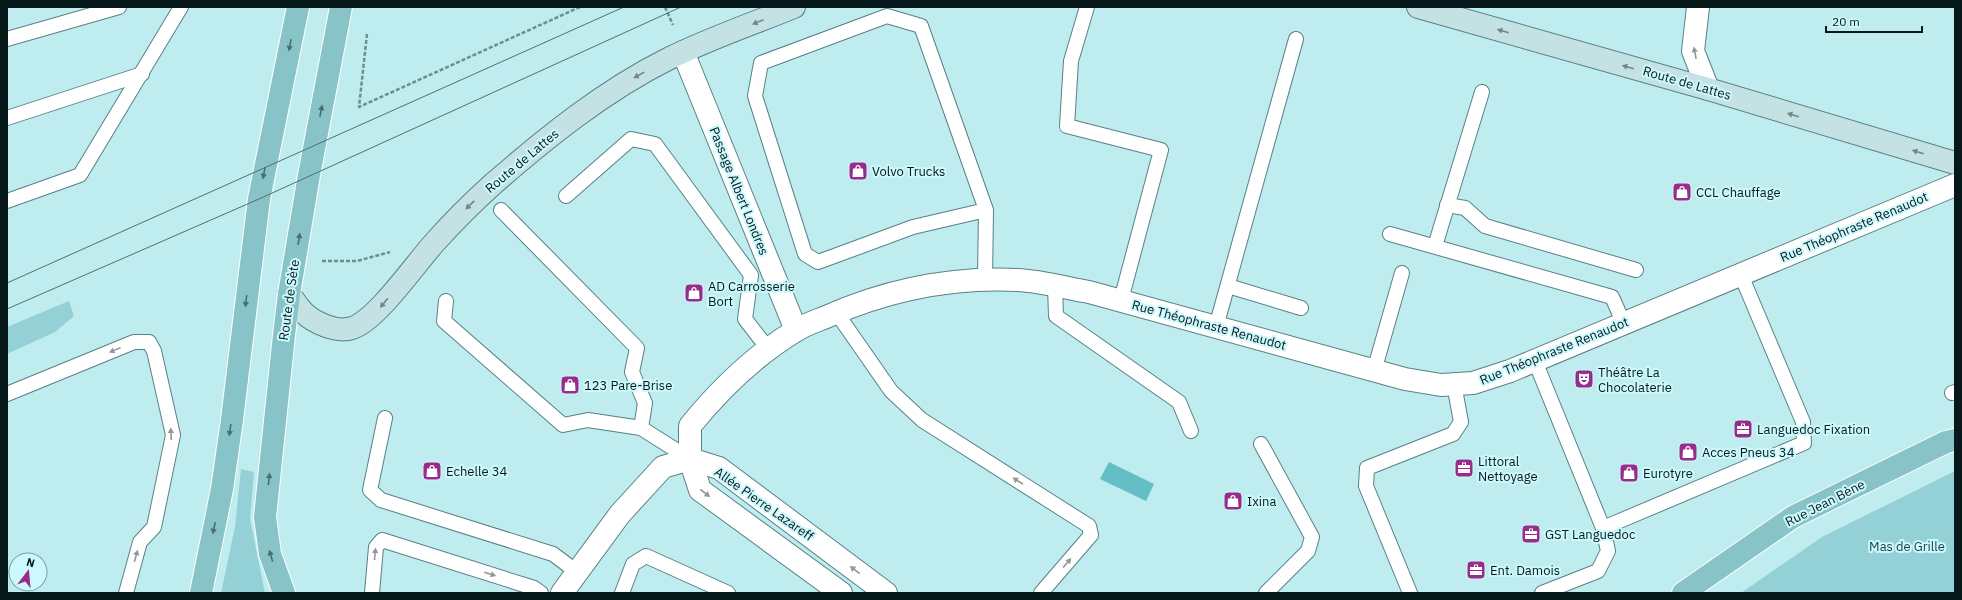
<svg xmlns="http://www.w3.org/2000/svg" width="1962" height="600" font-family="'IBM Plex Sans',sans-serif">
	<rect width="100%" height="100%" fill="#bfecef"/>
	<g fill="#94d1d6">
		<path d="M 69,301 L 74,316 L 55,332 L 7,354 L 7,327 Z"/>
		<path d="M 241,469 L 254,472 L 250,519 L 265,593 L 221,593 L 235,527 Z"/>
		<path d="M 1955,471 L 1955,593 L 1741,593 L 1822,537 Z"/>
	</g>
	<path fill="#63bec5" d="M 1109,462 L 1154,484 L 1146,501 L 1100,479 Z"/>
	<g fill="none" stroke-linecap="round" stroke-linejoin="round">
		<defs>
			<g id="lane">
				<path d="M 1087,7 L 1071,61 L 1067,126 L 1161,150 L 1121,300"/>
				<path d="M 7,39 L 119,7"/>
				<path d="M 7,118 L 142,74"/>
				<path d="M 566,196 L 631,139 L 655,144 L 751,275 L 745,319 L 769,350"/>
				<path d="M 7,201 L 80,175 L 181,7"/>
				<path d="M 1447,205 L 1465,208 L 1485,226 L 1636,270"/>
				<path d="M 501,210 L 637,348 L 632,372 L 645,403 L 641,428 L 690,459"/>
				<path d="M 1390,234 L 1612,297 L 1624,324"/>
				<path d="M 1435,246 L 1482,92"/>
				<path d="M 985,280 L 986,210 L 921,26 L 887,16 L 761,63 L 755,96 L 805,254 L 818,262 L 913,227 L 986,210"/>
				<path d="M 1055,286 L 1056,316 L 1179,402 L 1191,431"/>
				<path d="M 1228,286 L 1301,308"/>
				<path d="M 446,301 L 444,321 L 563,425 L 588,420 L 641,428"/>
				<path d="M 836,312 L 891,391 L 922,420 L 1089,526 L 1091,535 L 1041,593"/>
				<path d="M 1216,327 L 1296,39"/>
				<path d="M 1535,361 L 1603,528 L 1608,551 L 1598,571 L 1542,593"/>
				<path d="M 1374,371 L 1402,273"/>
				<path d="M 1952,393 L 1955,392"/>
				<path d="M 7,394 L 134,342 L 149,342 L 154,351 L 173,435 L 154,527 L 140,542 L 126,593"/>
				<path d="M 385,418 L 370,490 L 381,500 L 553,554 L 577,572"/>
				<path d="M 1261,444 L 1312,537 L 1308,551 L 1266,593"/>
				<path d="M 1603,528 L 1804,443 L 1803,422 L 1741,275"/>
				<path d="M 372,593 L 376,547 L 382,540 L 534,588 L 541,593"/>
				<path d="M 622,593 L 633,564 L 646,556 L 728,593"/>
				<path d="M 1410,593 L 1366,486 L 1367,468 L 1453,434 L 1461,422 L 1454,384"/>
			</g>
			<g id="street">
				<path d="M 1698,7 L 1693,51 L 1708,89"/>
				<path d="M 683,52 L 796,330"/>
				<path d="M 690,459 L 719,468 L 886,593"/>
				<path d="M 690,459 L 700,490 L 841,593"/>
				<path d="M 562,593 L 620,514 L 663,467 L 690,459 L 690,426 C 720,389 754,356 795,331 C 804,325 816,321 826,317 C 887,290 951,277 1017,280 C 1041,281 1066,288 1089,292 L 1405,379 L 1441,385 L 1473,383 L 1510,371 L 1955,185"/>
			</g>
			<g id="secondary">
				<path d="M 1418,7 L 1708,89 L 1955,163"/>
				<path d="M 289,294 C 294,300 298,307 303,312 C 314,323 337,333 352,328 C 376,321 416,263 435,242 C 453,222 473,202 493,184 C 547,137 604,91 668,59 C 708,39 752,24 794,7"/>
			</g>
			<g id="primary">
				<path d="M 201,593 L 222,489 L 232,420 L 259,199 L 298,7"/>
				<path d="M 284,593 L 270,554 L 265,517 L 284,335 L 289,294 L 309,175 L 341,7"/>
				<path d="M 1683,593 L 1793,517 L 1946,442 L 1955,440"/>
			</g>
		</defs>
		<use href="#lane" stroke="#588185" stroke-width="16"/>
		<use href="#street" stroke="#588185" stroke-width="24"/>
		<use href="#secondary" stroke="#588185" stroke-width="24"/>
		<use href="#primary" stroke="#fff" stroke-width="24"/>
		<g stroke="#6d8e90" stroke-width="2.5" stroke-dasharray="4 2" stroke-linecap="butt">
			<path d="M 665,7 L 673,25"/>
			<path d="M 367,34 L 359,107 L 580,7"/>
			<path d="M 322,261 L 357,261 L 390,252"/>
		</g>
		<use href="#lane" stroke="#fff" stroke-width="14"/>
		<use href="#street" stroke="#fff" stroke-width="22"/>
		<use href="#secondary" stroke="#c4e1e3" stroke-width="22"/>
		<use href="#primary" stroke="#88c3c7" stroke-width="22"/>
		<g stroke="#526e71" stroke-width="1">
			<path d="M 7,283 L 624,7"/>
			<path d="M 7,309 L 259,199 L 681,7"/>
		</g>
	</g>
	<defs><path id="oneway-solid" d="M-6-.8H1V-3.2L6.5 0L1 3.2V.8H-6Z"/></defs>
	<g fill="#6f8789">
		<use href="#oneway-solid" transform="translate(758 22) rotate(158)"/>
		<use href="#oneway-solid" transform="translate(1503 31) rotate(-164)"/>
		<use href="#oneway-solid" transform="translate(1628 67) rotate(-164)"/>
		<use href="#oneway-solid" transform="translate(639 75) rotate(151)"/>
		<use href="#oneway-solid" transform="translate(1793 115) rotate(-163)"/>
		<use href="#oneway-solid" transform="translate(1918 152) rotate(-163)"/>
		<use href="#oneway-solid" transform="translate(470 205) rotate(136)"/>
		<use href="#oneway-solid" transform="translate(384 303) rotate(129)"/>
	</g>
	<g fill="#486e70">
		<use href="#oneway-solid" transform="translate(290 45) rotate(101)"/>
		<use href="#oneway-solid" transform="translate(321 111) rotate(-79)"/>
		<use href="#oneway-solid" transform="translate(264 173) rotate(101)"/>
		<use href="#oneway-solid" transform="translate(299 239) rotate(-81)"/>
		<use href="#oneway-solid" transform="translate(246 301) rotate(97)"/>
		<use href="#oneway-solid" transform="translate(230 430) rotate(98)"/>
		<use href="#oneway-solid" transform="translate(269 479) rotate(-84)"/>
		<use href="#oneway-solid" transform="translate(214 528) rotate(102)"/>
		<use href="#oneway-solid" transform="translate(271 556) rotate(-106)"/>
	</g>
	<g fill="#8f9798">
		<use href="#oneway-solid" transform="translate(1695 53) rotate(-101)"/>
		<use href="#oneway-solid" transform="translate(115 350) rotate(158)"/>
		<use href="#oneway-solid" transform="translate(171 434) rotate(-92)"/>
		<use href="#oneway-solid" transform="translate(1018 481) rotate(-148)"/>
		<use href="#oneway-solid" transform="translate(705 493) rotate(38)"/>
		<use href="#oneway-solid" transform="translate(375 554) rotate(-85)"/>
		<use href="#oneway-solid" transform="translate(136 556) rotate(-75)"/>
		<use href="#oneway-solid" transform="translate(1067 563) rotate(-49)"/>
		<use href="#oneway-solid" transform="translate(855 570) rotate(-143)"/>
		<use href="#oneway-solid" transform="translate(490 574) rotate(18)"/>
	</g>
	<defs>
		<symbol id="shop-square" viewBox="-11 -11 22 22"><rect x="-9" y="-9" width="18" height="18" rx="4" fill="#992b8b" stroke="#ccf9fd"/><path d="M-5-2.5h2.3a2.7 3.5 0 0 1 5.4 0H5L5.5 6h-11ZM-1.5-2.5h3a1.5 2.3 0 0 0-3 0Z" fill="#fff"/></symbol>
		<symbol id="theatre-square" viewBox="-11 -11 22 22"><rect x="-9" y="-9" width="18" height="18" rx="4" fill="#992b8b" stroke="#ccf9fd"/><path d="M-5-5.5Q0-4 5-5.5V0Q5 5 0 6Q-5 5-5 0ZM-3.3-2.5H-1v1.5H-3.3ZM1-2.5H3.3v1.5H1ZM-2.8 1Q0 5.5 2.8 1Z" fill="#fff"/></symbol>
		<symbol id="office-square" viewBox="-11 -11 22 22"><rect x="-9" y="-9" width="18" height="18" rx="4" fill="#992b8b" stroke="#ccf9fd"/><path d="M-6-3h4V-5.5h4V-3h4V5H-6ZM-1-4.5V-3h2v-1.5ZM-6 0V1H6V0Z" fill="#fff"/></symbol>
	</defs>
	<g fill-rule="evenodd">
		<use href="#shop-square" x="847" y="160" width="22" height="22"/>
		<use href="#shop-square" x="1671" y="181" width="22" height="22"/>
		<use href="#shop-square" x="683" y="282" width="22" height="22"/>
		<use href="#theatre-square" x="1573" y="368" width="22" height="22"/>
		<use href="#shop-square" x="559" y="374" width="22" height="22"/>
		<use href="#office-square" x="1732" y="418" width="22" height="22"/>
		<use href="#shop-square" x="1677" y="441" width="22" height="22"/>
		<use href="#office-square" x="1453" y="457" width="22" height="22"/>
		<use href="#shop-square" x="421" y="460" width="22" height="22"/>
		<use href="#shop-square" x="1618" y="462" width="22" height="22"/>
		<use href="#shop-square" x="1222" y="490" width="22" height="22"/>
		<use href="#office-square" x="1520" y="523" width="22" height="22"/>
		<use href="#office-square" x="1465" y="559" width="22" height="22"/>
	</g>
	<g text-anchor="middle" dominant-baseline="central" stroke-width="4" stroke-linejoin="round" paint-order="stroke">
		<g font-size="13" fill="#07181a" stroke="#ccf9fd">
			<text transform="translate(1687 83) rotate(16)">Route de Lattes</text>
			<text transform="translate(522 161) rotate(-40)">Route de Lattes</text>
			<text transform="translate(739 191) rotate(68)">Passage Albert Londres</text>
			<text transform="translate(1854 227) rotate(-23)">Rue Théophraste Renaudot</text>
			<text transform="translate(289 300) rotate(-82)">Route de Sète</text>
			<text transform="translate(1209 325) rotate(15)">Rue Théophraste Renaudot</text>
			<text transform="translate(1554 351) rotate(-22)">Rue Théophraste Renaudot</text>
			<text transform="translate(1825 503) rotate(-27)">Rue Jean Bène</text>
			<text transform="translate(764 504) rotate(35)">Allée Pierre Lazareff</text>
		</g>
		<g font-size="13" fill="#07181a" stroke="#ccf9fd" text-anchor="start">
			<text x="872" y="171">Volvo Trucks</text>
			<text x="1696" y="192">CCL Chauffage</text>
			<text x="708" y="286">AD Carrosserie<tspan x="708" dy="15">Bort</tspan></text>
			<text x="1598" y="372">Théâtre La<tspan x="1598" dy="15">Chocolaterie</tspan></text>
			<text x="584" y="385">123 Pare-Brise</text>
			<text x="1757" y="429">Languedoc Fixation</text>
			<text x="1702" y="452">Acces Pneus 34</text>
			<text x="1478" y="461">Littoral<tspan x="1478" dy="15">Nettoyage</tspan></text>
			<text x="446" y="471">Echelle 34</text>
			<text x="1643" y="473">Eurotyre</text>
			<text x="1247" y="501">Ixina</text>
			<text x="1545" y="534">GST Languedoc</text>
			<text x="1490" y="570">Ent. Damois</text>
		</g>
		<g font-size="13" fill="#143f43" stroke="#ccf9fd">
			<text x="1907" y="546">Mas de Grille</text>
		</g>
	</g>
	<rect width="1962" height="600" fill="none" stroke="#07181a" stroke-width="16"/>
	<g transform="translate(28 572) rotate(16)"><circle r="19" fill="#ccf9fd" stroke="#7d9fa2"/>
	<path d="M0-3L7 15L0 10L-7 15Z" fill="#992b8b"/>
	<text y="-6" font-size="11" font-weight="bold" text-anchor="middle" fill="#07181a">N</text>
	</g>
	<path d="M1826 26v6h96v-6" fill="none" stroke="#07181a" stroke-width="2"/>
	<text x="1832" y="26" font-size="12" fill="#07181a" stroke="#ccf9fd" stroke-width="3" paint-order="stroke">20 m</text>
</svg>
